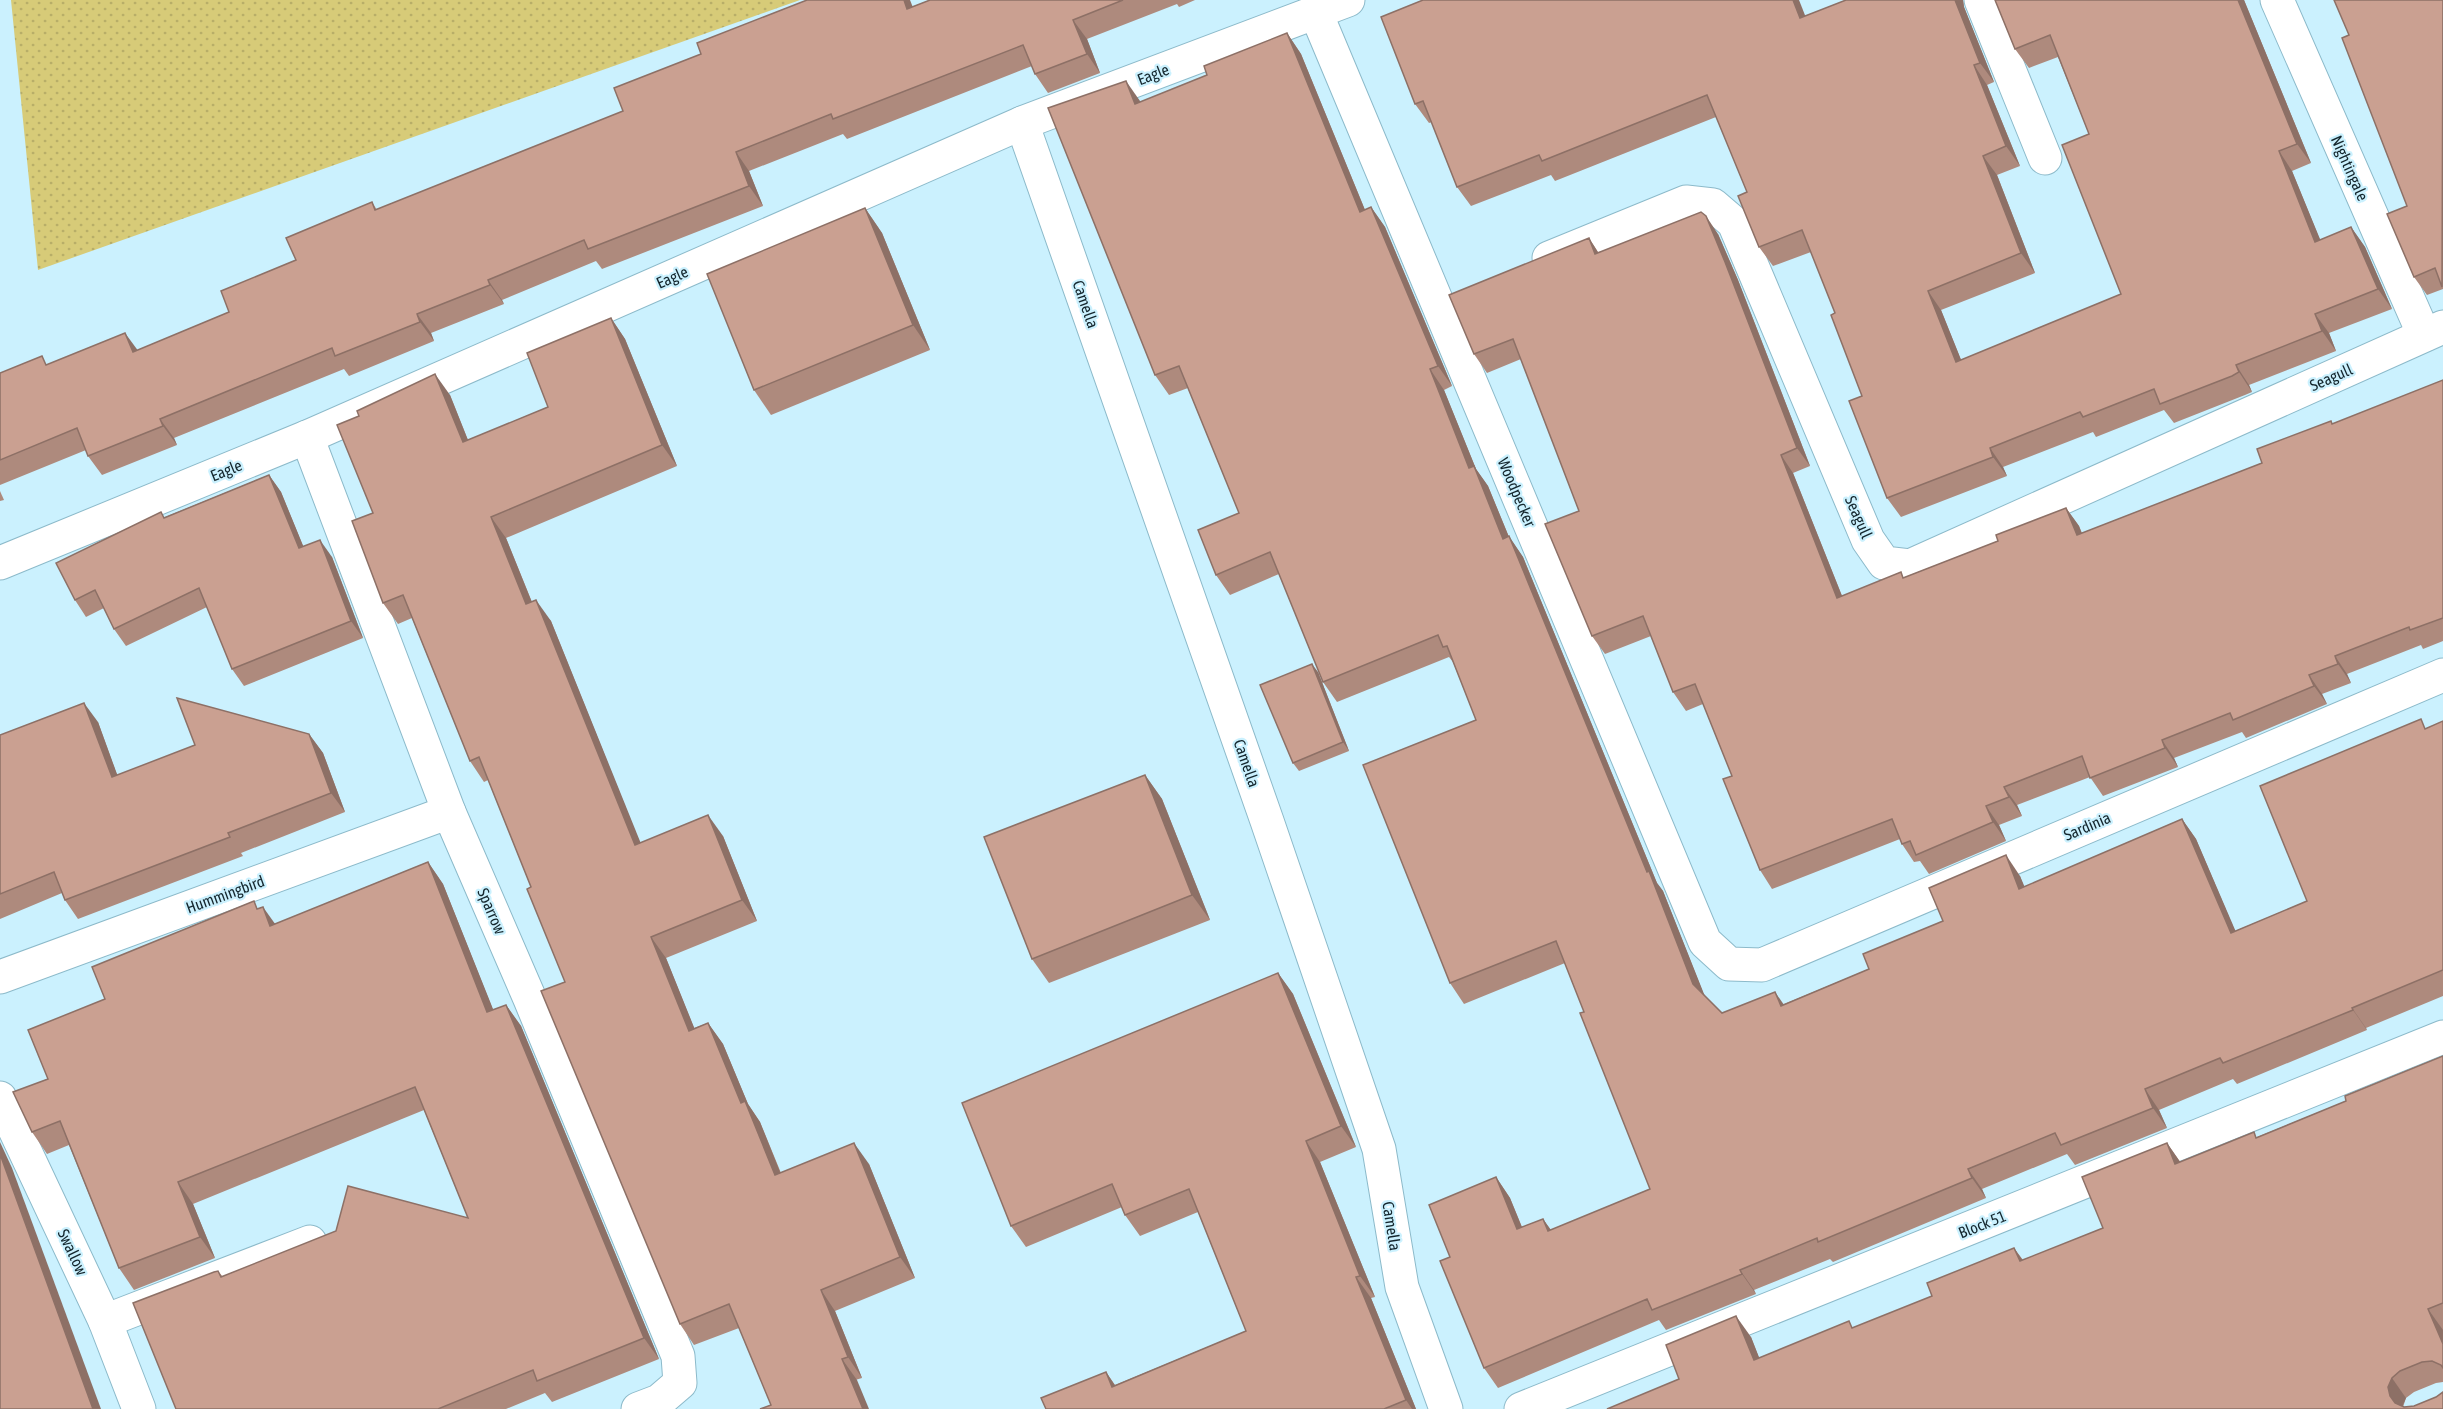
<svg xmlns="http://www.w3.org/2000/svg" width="2443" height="1409" font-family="'Asap Condensed',sans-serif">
	<defs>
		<pattern id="grass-dots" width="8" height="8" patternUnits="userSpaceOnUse" patternTransform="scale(1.5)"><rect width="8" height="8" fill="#d7cb78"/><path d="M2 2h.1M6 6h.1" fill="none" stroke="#b8ae68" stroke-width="1.8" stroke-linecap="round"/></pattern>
	</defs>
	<rect width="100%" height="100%" fill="#cbf1fe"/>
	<path fill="url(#grass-dots)" d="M 11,0 L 800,0 L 38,270 Z"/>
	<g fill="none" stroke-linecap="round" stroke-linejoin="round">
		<defs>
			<g id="minor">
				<path d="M 1981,0 L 2045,158"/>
				<path d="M 2277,0 L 2424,335"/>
				<path d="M 1316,13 L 1705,942 L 1729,964 L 1762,965 L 2443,675"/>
				<path d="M 1022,123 L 1267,821 L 1379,1149 L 1402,1287 L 1446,1409"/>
				<path d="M 1549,258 L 1686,202 L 1713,205 L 1734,223 L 1868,540 L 1884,563 L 1910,566 L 2443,327"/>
				<path d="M 307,437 L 449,812 L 530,999 L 678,1356 L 680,1383 L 659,1401 L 638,1409"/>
				<path d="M 0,563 L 307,437 L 1022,123 L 1348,0"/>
				<path d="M 0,977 L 449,812"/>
				<path d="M 0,1098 L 105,1321 L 139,1409"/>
				<path d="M 105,1321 L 310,1242"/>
			</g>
			<path id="tertiary" d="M 1521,1409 L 2443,1037"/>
		</defs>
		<use href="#minor" stroke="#8cbaca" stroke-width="35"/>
		<use href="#tertiary" stroke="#8cbaca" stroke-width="35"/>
		<use href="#minor" stroke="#fff" stroke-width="33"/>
		<use href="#tertiary" stroke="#fff" stroke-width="33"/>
	</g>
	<g fill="#ae8a7d">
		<path d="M 930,0 L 1195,0 L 1179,7 L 1177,4 L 1087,39 L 1100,73 L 1048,93 L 1035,74 L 1032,66 L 847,139 L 843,134 L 749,171 L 763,206 L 602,269 L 596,261 L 502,300 L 504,304 L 431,333 L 434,341 L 349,376 L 344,369 L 174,438 L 177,445 L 102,475 L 88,456 L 86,450 L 0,485 L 0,373 L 138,350 L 229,312 L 372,202 L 377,210 Z"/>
		<path d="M 1423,0 L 1805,16 L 1846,0 L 1963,0 L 1964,7 L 1994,82 L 1987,85 L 2020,166 L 1997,175 L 2035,273 L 1941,310 L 1961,360 L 2121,294 L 2089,134 L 2058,57 L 2029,68 L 2015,49 L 1995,0 L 2244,0 L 2311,163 L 2292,171 L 2320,240 L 2351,227 L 2365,247 L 2392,309 L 2329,333 L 2336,351 L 2249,385 L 2252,392 L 2245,395 L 2174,423 L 2164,410 L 2096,437 L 2093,432 L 2003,467 L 2007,476 L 1901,517 L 1887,498 L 1862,396 L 1835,313 L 1811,252 L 1773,266 L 1759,247 L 1747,192 L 1716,117 L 1555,181 L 1551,175 L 1471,206 L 1457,187 L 1432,122 L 1429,123 L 1415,104 Z"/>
		<path d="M 2443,0 L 2443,289 L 2427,295 L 2414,277 L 2407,206 L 2349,35 Z"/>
		<path d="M 1287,33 L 1301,54 L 1365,210 L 1371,207 L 1385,227 L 1452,386 L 1444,390 L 1476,469 L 1488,486 L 1509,537 L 1523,557 L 1657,883 L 1663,891 L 1704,995 L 1722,1013 L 1784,1004 L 1869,969 L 1943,921 L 2020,876 L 2024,887 L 2182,819 L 2196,839 L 2235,931 L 2307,901 L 2427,728 L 2443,721 L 2443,996 L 2366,1028 L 2367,1030 L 2237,1084 L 2233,1079 L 2159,1110 L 2167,1128 L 2075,1165 L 2067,1154 L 1982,1189 L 1986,1198 L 1833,1262 L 1830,1259 L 1754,1290 L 1756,1294 L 1666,1330 L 1659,1320 L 1498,1388 L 1484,1368 L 1450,1257 L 1496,1177 L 1510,1198 L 1522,1227 L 1543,1219 L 1551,1230 L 1650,1189 L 1584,1012 L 1565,963 L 1464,1004 L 1450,983 L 1476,720 L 1453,662 L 1449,657 L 1337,702 L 1323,682 L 1279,574 L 1230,595 L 1216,575 L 1239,513 L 1188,388 L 1169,395 L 1155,375 L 1207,75 Z"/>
		<path d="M 865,208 L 882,233 L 930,350 L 771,415 L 754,390 Z"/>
		<path d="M 1718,234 L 1738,280 L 1810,466 L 1793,473 L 1842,596 L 1905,577 L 1998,541 L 2066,508 L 2079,526 L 2082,533 L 2262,463 L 2333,424 L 2443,380 L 2443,641 L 2423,649 L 2421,645 L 2347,674 L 2351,683 L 2322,694 L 2327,704 L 2246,738 L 2242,732 L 2174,758 L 2178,767 L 2103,796 L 2090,777 L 2017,805 L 2022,816 L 1999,825 L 2006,841 L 1929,874 L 1920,861 L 1914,862 L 1902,844 L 1900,839 L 1772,889 L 1760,870 L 1732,776 L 1703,704 L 1686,711 L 1673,692 L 1651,636 L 1605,654 L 1592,636 L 1579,511 L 1521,359 L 1487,373 L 1474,354 L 1589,238 L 1598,252 Z"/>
		<path d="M 611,318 L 625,339 L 677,466 L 506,538 L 532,602 L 551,621 L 640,843 L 723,836 L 757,921 L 666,958 L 694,1028 L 708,1023 L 723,1044 L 748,1104 L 760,1122 L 781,1173 L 869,1164 L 915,1278 L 835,1311 L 862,1378 L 771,1405 L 739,1328 L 694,1345 L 680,1324 L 565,982 L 531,887 L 488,780 L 484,782 L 470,761 L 412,618 L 398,624 L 383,603 L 373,513 L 450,395 L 468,440 L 548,407 Z"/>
		<path d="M 269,475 L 281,492 L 303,546 L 332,557 L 363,638 L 244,686 L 232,669 L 207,607 L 126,646 L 114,629 L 104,608 L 86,617 L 75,600 L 165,517 Z"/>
		<path d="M 0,491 L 4,500 L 0,501 Z"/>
		<path d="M 1318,672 L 1349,751 L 1299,771 L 1293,763 Z"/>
		<path d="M 98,722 L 117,775 L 309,734 L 323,753 L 345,812 L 241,853 L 243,856 L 78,919 L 65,900 L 62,893 L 0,919 L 0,735 Z"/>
		<path d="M 1145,775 L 1162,799 L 1210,920 L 1049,983 L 1032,959 Z"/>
		<path d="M 428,862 L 443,884 L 493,1010 L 506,1005 L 521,1026 L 659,1359 L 552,1402 L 545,1393 L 506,1409 L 176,1409 L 218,1271 L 223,1277 L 468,1218 L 424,1110 L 193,1204 L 215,1258 L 134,1290 L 119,1268 L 69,1145 L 47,1154 L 32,1132 L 48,1079 L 105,999 L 258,908 L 275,924 Z"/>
		<path d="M 1278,973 L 1293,994 L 1356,1147 L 1320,1162 L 1375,1297 L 1371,1298 L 1416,1409 L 1046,1409 L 1106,1372 L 1115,1385 L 1246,1331 L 1198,1212 L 1140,1236 L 1125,1215 L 1122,1207 L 1026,1247 L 1011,1226 Z"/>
		<path d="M 2443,1056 L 2443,1382 L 2436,1383 L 2414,1392 L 2406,1398 L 2403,1407 L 2443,1409 L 1679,1379 L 1751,1337 L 1759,1358 L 1853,1328 L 1932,1296 L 2014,1248 L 2023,1260 L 2103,1228 L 2167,1143 L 2180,1162 L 2257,1137 L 2346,1101 Z"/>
	</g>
	<g fill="#8d7066">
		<path d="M 904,0 L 910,0 L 921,28 L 907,9 Z"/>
		<path d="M 1793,0 L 1799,0 L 1814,38 L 1800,18 Z"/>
		<path d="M 1955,0 L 1963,0 L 1964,7 L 1994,82 L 1980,63 Z"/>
		<path d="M 2238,0 L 2244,0 L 2311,163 L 2297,144 Z"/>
		<path d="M 1073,20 L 1087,39 L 1100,73 L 1087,54 Z"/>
		<path d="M 1287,33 L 1301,54 L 1374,232 L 1360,212 Z"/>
		<path d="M 1974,65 L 1987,85 L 2020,166 L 2006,146 Z"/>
		<path d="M 1126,81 L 1140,101 L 1149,124 L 1135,104 Z"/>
		<path d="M 2279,151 L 2292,171 L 2329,261 L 2315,242 Z"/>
		<path d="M 736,152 L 749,171 L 763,206 L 749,186 Z"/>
		<path d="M 1983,156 L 1997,175 L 2035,273 L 2021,253 Z"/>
		<path d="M 1371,207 L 1385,227 L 1452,386 L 1438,366 Z"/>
		<path d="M 865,208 L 882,233 L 930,350 L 913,325 Z"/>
		<path d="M 1706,216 L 1718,234 L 1738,280 L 1810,466 L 1797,448 Z"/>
		<path d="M 2351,227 L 2365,247 L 2392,309 L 2378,289 Z"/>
		<path d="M 1589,238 L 1601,257 L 1595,254 Z"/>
		<path d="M 488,280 L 502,300 L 504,304 L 490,285 Z"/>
		<path d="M 1928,291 L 1941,310 L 1970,382 L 1956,362 Z"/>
		<path d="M 417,314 L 431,333 L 434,341 L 420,322 Z"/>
		<path d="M 2315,314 L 2329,333 L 2336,351 L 2322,331 Z"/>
		<path d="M 611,318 L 625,339 L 677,466 L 662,445 Z"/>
		<path d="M 125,333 L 139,352 L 133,352 Z"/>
		<path d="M 2236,365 L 2249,385 L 2252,392 L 2239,372 Z"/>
		<path d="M 1430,369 L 1444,390 L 1476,469 L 1488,486 L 1518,559 L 1503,539 L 1469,468 Z"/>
		<path d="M 435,374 L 450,395 L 477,463 L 463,442 Z"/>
		<path d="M 160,419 L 174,438 L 177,445 L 163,426 Z"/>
		<path d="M 1990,448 L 2003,467 L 2007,476 L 1993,457 Z"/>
		<path d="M 1781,455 L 1793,473 L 1850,616 L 1837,598 Z"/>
		<path d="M 269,475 L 281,492 L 311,565 L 299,548 Z"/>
		<path d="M 2066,508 L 2079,526 L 2089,554 L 2077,535 Z"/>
		<path d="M 491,517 L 506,538 L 541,625 L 526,604 Z"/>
		<path d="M 1509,536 L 1523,557 L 1657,883 L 1663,891 L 1708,1004 L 1693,984 Z"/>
		<path d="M 320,540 L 332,557 L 363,638 L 351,621 Z"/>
		<path d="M 536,600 L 551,621 L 650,866 L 635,845 Z"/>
		<path d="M 2335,656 L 2347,674 L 2351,683 L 2338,664 Z"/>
		<path d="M 1312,664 L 1318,672 L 1349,751 L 1343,742 Z"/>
		<path d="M 2309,675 L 2322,694 L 2327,704 L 2314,686 Z"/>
		<path d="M 84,703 L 98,722 L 125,796 L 112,777 Z"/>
		<path d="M 309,734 L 323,753 L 345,812 L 331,793 Z"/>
		<path d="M 2162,740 L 2174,758 L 2178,767 L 2165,748 Z"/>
		<path d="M 1145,775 L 1162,799 L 1210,920 L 1192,895 Z"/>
		<path d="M 2004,787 L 2017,805 L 2022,816 L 2009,797 Z"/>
		<path d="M 1986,806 L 1999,825 L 2006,841 L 1993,822 Z"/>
		<path d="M 708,815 L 723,836 L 757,921 L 742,900 Z"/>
		<path d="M 2182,819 L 2196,839 L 2245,953 L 2231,933 Z"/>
		<path d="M 2006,855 L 2020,876 L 2034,909 L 2019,889 Z"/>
		<path d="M 428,862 L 443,884 L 503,1034 L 487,1012 Z"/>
		<path d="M 263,907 L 278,928 L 270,926 Z"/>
		<path d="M 651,937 L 666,958 L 704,1052 L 689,1031 Z"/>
		<path d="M 1278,973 L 1293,994 L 1356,1147 L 1341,1126 Z"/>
		<path d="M 1775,992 L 1789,1012 L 1781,1006 Z"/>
		<path d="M 506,1005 L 521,1026 L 659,1359 L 644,1338 Z"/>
		<path d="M 2352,1008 L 2366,1028 L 2367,1030 L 2353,1010 Z"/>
		<path d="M 708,1023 L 723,1044 L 748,1104 L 760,1122 L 790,1197 L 775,1175 L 741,1103 Z"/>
		<path d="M 2145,1089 L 2159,1110 L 2167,1128 L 2153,1108 Z"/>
		<path d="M 1306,1141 L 1320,1162 L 1375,1297 L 1360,1276 Z"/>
		<path d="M 0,1142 L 12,1168 L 101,1409 L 93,1409 L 0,1154 Z"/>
		<path d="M 854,1143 L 869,1164 L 915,1278 L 900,1257 Z"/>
		<path d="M 2167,1143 L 2181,1163 L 2175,1164 Z"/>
		<path d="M 1968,1169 L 1982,1189 L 1986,1198 L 1972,1178 Z"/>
		<path d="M 1496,1177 L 1510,1198 L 1531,1250 L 1517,1229 Z"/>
		<path d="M 178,1182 L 193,1204 L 215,1258 L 200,1237 Z"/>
		<path d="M 1543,1219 L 1557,1239 L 1548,1231 Z"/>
		<path d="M 2014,1248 L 2028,1268 L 2020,1261 Z"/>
		<path d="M 1740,1270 L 1754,1290 L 1756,1294 L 1742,1274 Z"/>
		<path d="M 1356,1277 L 1371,1298 L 1416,1409 L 1412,1409 L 1406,1400 Z"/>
		<path d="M 821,1290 L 835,1311 L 862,1378 L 848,1357 Z"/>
		<path d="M 2428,1309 L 2443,1330 L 2443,1344 Z"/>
		<path d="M 1736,1316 L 1751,1337 L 1768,1380 L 1754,1360 Z"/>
		<path d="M 842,1359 L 857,1380 L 869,1409 L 863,1409 Z"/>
		<path d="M 1106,1372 L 1120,1393 L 1112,1387 Z"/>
		<path d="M 2392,1378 L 2406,1398 L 2402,1407 L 2399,1409 L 2390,1396 L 2388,1387 Z"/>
	</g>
	<g fill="#caa091" stroke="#8d7066" stroke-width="1.5">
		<path d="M 807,0 L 904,0 L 907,9 L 930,0 L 1123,0 L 1073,20 L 1087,54 L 1035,74 L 1023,45 L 833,119 L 831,114 L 736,152 L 749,186 L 588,249 L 584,240 L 488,280 L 490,285 L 417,314 L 420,322 L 335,356 L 332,348 L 160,419 L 163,426 L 88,456 L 77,428 L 0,460 L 0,373 L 42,356 L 46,365 L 125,333 L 133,352 L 229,312 L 221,291 L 296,260 L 286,238 L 372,202 L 375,210 L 623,111 L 614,88 L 701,54 L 697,43 Z"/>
		<path d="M 1423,0 L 1793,0 L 1800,18 L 1846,0 L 1955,0 L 1980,63 L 1974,65 L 2006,146 L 1983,156 L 2021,253 L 1928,291 L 1956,362 L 2121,294 L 2062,145 L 2089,134 L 2050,35 L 2015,49 L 1995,0 L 2238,0 L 2297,144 L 2279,151 L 2315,242 L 2351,227 L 2378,289 L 2315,314 L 2322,331 L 2236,365 L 2239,372 L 2232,376 L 2160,404 L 2154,389 L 2083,417 L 2080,412 L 1990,448 L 1993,457 L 1887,498 L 1849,401 L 1862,396 L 1831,315 L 1835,313 L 1802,230 L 1759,247 L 1738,196 L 1747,192 L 1707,95 L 1542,161 L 1539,155 L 1457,187 L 1423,101 L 1415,104 L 1381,17 Z"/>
		<path d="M 2334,0 L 2443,0 L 2442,287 L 2435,268 L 2414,277 L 2387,214 L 2407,206 L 2342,38 L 2349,35 Z"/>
		<path d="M 1287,33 L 1360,212 L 1371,207 L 1438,366 L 1430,369 L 1469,468 L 1474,466 L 1503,539 L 1509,536 L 1647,872 L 1649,871 L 1693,984 L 1722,1013 L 1775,992 L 1781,1006 L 1869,969 L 1863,954 L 1943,921 L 1929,888 L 2006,855 L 2019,889 L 2182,819 L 2231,933 L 2307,901 L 2260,786 L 2421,719 L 2425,729 L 2443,721 L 2443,970 L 2352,1008 L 2353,1010 L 2223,1063 L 2220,1058 L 2145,1089 L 2153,1108 L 2061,1145 L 2055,1133 L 1968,1169 L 1972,1178 L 1818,1242 L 1817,1238 L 1740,1270 L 1742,1274 L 1652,1310 L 1647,1299 L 1484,1368 L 1440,1261 L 1450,1257 L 1429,1205 L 1496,1177 L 1517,1229 L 1543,1219 L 1548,1231 L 1650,1189 L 1580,1013 L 1584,1012 L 1556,941 L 1450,983 L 1363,765 L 1476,720 L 1447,646 L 1443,647 L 1438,635 L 1323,682 L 1270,552 L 1216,575 L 1198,530 L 1239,513 L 1179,366 L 1155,375 L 1048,108 L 1126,81 L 1135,104 L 1207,75 L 1204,66 Z"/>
		<path d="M 865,208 L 913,325 L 754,390 L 707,274 Z"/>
		<path d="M 1701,212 L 1706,216 L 1725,262 L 1797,448 L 1781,455 L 1837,598 L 1901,572 L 1903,578 L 1998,541 L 1996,535 L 2066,508 L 2077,535 L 2262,463 L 2257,449 L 2331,421 L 2332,424 L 2443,380 L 2443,618 L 2410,630 L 2409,627 L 2335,656 L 2338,664 L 2309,675 L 2314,686 L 2233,720 L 2230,713 L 2162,740 L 2165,748 L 2090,778 L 2082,756 L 2004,787 L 2009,797 L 1986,806 L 1993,822 L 1916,855 L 1910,841 L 1902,844 L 1892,819 L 1760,870 L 1723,779 L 1732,776 L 1695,684 L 1673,692 L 1643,616 L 1592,636 L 1545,524 L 1579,511 L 1513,339 L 1474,354 L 1449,295 L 1589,238 L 1595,254 Z"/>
		<path d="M 611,318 L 662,445 L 491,517 L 526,604 L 536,600 L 635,845 L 708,815 L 742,900 L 651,937 L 689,1031 L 708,1023 L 741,1103 L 745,1101 L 775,1175 L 854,1143 L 900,1257 L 821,1290 L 848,1357 L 842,1359 L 863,1409 L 760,1409 L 771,1405 L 729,1304 L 680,1324 L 541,991 L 565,982 L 527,889 L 531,887 L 479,757 L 470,761 L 403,595 L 383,603 L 352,521 L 373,513 L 337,425 L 359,416 L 357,411 L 435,374 L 463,442 L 548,407 L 527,353 Z"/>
		<path d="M 269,475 L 299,548 L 320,540 L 351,621 L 232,669 L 199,588 L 114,629 L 95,590 L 75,600 L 56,563 L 161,512 L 164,518 Z"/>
		<path d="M 1312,664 L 1343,742 L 1293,763 L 1260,685 Z"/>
		<path d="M 177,698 L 309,734 L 331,793 L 228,833 L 230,837 L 65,900 L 54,872 L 0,894 L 0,735 L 84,703 L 112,777 L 195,745 Z"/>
		<path d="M 1145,775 L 1192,895 L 1032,959 L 984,837 Z"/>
		<path d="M 428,862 L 487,1012 L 506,1005 L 644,1338 L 537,1381 L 533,1370 L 438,1409 L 176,1409 L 133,1303 L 214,1272 L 218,1271 L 221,1277 L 336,1231 L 348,1186 L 468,1218 L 415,1087 L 178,1182 L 200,1237 L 119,1268 L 60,1121 L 32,1132 L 13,1092 L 48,1079 L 28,1030 L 105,999 L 92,967 L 254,901 L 257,909 L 263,907 L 270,926 Z"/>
		<path d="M 1278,973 L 1341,1126 L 1306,1141 L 1360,1276 L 1356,1277 L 1406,1400 L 1384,1409 L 1046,1409 L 1041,1398 L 1106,1372 L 1112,1387 L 1246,1331 L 1189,1189 L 1125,1215 L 1112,1184 L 1011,1226 L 962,1103 Z"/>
		<path d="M 2443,1056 L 2443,1303 L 2428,1309 L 2443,1344 L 2443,1368 L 2441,1365 L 2432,1361 L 2422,1362 L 2400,1371 L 2392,1378 L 2388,1387 L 2390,1396 L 2395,1403 L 2404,1407 L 2414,1406 L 2436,1397 L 2443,1392 L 2443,1409 L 1607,1409 L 1679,1379 L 1666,1345 L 1736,1316 L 1754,1360 L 1849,1321 L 1852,1328 L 1932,1296 L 1927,1283 L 2014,1248 L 2020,1261 L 2103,1228 L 2082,1177 L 2167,1143 L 2175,1164 L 2254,1132 L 2256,1138 L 2346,1101 L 2345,1096 Z"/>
		<path d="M 0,1154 L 93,1409 L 0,1409 Z"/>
	</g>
	<g text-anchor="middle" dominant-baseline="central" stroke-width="4.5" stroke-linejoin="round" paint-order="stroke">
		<g font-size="16" fill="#14262d" stroke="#cbf1fe">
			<text transform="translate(1153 74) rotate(-21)">Eagle</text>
			<text transform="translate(2350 168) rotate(66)">Nightingale</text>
			<text transform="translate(672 277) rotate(-24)">Eagle</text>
			<text transform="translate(1086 304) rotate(71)">Camella</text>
			<text transform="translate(2331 377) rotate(-24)">Seagull</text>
			<text transform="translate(226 470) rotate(-22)">Eagle</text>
			<text transform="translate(1517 492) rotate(67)">Woodpecker</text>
			<text transform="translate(1859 517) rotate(66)">Seagull</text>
			<text transform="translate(1247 763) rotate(71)">Camella</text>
			<text transform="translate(2087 826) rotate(-23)">Sardinia</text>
			<text transform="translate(225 894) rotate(-20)">Hummingbird</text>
			<text transform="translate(492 911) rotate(67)">Sparrow</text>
			<text transform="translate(1982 1224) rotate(-22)">Block 51</text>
			<text transform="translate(1392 1226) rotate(81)">Camella</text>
			<text transform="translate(73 1252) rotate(65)">Swallow</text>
		</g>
	</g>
</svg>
